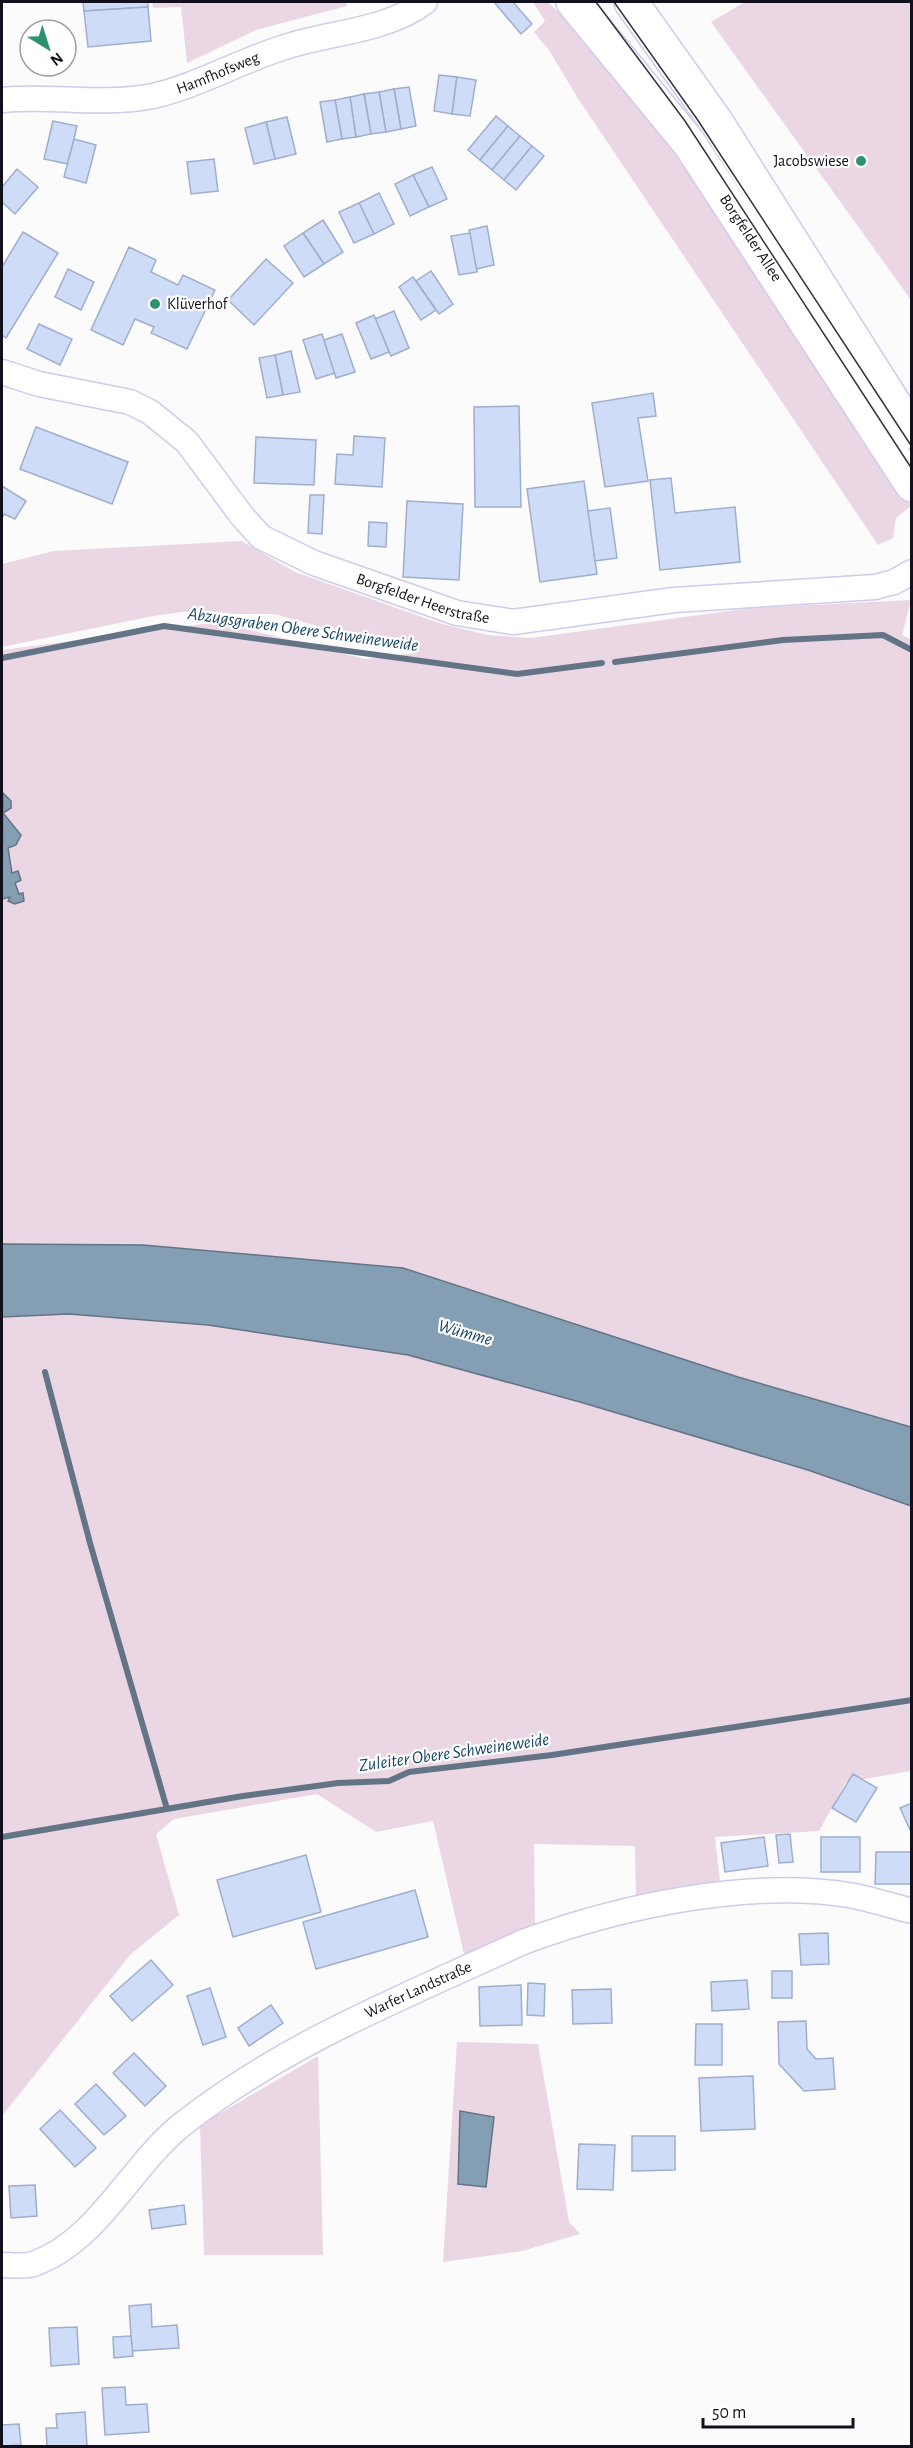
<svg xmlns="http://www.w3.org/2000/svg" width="913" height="2448" font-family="'Alegreya Sans',sans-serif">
	<rect width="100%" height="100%" fill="#fbfbfb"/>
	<g fill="#ebd6e3">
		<path d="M 152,2 L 346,2 L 347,6 L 256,30 L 187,63 L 181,7 L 153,8 Z"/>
		<path d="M 533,2 L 548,2 C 580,32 607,67 635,101 C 738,226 822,367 911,502 L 911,506 L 896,518 L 893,538 L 878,545 L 577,97 L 549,50 L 534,32 L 545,21 Z"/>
		<path d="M 745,2 L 911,2 L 911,300 L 711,22 Z"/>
		<path d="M 242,541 L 295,572 L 439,623 L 488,635 L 531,638 L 751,608 L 911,600 L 902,635 L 912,640 L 911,1427 L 738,1377 L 403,1268 L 144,1245 L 2,1244 L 2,650 L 218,622 L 365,659 L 415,653 L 274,614 L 234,614 L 198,610 L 153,616 L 2,647 L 2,564 L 54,551 Z"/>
		<path d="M 69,1314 L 208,1325 L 409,1355 L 580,1402 L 808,1470 L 911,1506 L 911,1771 L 846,1782 L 819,1831 L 715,1837 L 720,1883 L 636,1900 L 635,1846 L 534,1844 L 535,1926 L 464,1954 L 433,1821 L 376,1832 L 317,1794 L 174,1819 L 156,1834 L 179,1915 L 130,1955 L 2,2116 L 2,1317 Z"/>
		<path d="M 457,2042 L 538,2044 L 569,2222 L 580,2234 L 522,2251 L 443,2262 Z"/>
		<path d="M 318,2056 L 323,2255 L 204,2255 L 200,2125 Z"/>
	</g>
	<g fill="#849fb3" stroke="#627486" stroke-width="1.5">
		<path d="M 3,793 L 11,801 L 11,808 L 3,813 L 21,835 L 16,845 L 8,848 L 12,873 L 18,871 L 21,880 L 15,883 L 19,894 L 23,893 L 24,901 L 15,904 L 8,901 L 10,897 L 2,899 Z"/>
		<path d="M 2,1244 L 143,1245 L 403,1268 L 738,1377 L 911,1427 L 911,1506 L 808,1470 L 580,1402 L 408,1355 L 208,1325 L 69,1314 L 2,1317 Z"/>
		<path d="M 460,2111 L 494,2117 L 486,2187 L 458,2184 Z"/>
	</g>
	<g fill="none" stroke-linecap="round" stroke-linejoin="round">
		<g stroke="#627486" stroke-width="6">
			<path d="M 2,658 L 164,626 L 517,674 L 602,663"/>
			<path d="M 615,662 L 783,640 L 883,635 L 912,650"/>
			<path d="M 45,1372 L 90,1543 L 167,1809"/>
			<path d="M 2,1837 L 243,1796 L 338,1783 L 389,1781 L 409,1772 L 552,1755 L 912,1700"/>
		</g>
	</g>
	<g fill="#cedcf8" stroke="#9faecd" stroke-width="1.5">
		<path d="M 83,2 L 148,2 L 148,7 L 84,11 Z"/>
		<path d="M 494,2 L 513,2 L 532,24 L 521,34 Z"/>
		<path d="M 148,7 L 151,41 L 88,47 L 84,11 Z"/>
		<path d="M 439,75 L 457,77 L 452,114 L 434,111 Z"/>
		<path d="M 457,77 L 476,80 L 470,116 L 452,114 Z"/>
		<path d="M 409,87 L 416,126 L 401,129 L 394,89 Z"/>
		<path d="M 394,89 L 401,129 L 386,132 L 379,92 Z"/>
		<path d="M 379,92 L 386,132 L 371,134 L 364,94 Z"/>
		<path d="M 364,94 L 371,134 L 356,137 L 350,97 Z"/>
		<path d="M 350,97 L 356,137 L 342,139 L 335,100 Z"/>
		<path d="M 335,100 L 342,139 L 327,142 L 320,102 Z"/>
		<path d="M 496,116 L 508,126 L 480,160 L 468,150 Z"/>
		<path d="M 287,117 L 296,154 L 275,159 L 266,122 Z"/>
		<path d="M 53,121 L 77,126 L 68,164 L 44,159 Z"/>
		<path d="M 266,122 L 275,159 L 254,164 L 245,128 Z"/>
		<path d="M 508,126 L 520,136 L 492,170 L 480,160 Z"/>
		<path d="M 520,136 L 532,146 L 504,180 L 492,170 Z"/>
		<path d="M 74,139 L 96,145 L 86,183 L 64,177 Z"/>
		<path d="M 532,146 L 544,156 L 516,190 L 504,180 Z"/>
		<path d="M 214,159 L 218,191 L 191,194 L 187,162 Z"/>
		<path d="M 432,167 L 447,199 L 429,207 L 413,175 Z"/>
		<path d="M 17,169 L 38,187 L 15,214 L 2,202 L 2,187 Z"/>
		<path d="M 413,175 L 429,207 L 410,216 L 395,184 Z"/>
		<path d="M 379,193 L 394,224 L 374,234 L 359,203 Z"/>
		<path d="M 359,203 L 374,234 L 354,243 L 339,212 Z"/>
		<path d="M 323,220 L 343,252 L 324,264 L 303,233 Z"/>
		<path d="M 487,226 L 494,265 L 476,269 L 469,230 Z"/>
		<path d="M 23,232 L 58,253 L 6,338 L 2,335 L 2,267 Z"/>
		<path d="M 303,233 L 324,264 L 304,277 L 284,246 Z"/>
		<path d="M 470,233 L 477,272 L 459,275 L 451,236 Z"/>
		<path d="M 129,247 L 156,260 L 151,272 L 178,285 L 183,275 L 215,290 L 187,349 L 151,333 L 154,327 L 135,319 L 123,345 L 91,330 Z"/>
		<path d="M 266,259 L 293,283 L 254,325 L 228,300 Z"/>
		<path d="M 68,269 L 94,282 L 81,310 L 55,297 Z"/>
		<path d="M 431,271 L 453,304 L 439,314 L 416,281 Z"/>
		<path d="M 413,277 L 436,310 L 421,320 L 399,287 Z"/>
		<path d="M 394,311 L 409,348 L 391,356 L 375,319 Z"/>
		<path d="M 374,315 L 389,352 L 371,359 L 356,323 Z"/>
		<path d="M 39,324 L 72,339 L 60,365 L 27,349 Z"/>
		<path d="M 322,334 L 335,373 L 316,379 L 303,340 Z"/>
		<path d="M 342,334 L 355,372 L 336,378 L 324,340 Z"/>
		<path d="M 291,351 L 300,392 L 283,395 L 275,355 Z"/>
		<path d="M 275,355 L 283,395 L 267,398 L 259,358 Z"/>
		<path d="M 653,393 L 656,416 L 638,418 L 648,481 L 605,487 L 592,403 Z"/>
		<path d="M 519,406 L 521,507 L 475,507 L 474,407 Z"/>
		<path d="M 36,427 L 128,462 L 112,504 L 20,469 Z"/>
		<path d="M 354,436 L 385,438 L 382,487 L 335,484 L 337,454 L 353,455 Z"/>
		<path d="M 256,437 L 316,440 L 314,485 L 254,483 Z"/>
		<path d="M 671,478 L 675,513 L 735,507 L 740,562 L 660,570 L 650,480 Z"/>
		<path d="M 584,481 L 597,574 L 540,582 L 527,489 Z"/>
		<path d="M 2,486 L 26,501 L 15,519 L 4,514 L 2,518 Z"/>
		<path d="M 310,495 L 324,495 L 322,534 L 308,533 Z"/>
		<path d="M 407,501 L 463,504 L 459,580 L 403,577 Z"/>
		<path d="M 610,508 L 617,558 L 595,561 L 588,511 Z"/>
		<path d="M 369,522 L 387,523 L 386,547 L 368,546 Z"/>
		<path d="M 853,1774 L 877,1788 L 856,1822 L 832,1808 Z"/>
		<path d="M 912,1803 L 912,1834 L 900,1808 Z"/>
		<path d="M 790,1834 L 793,1862 L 779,1863 L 776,1835 Z"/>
		<path d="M 764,1837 L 768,1866 L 725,1872 L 721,1843 Z"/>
		<rect x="821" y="1837" width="39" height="35"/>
		<path d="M 876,1852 L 912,1852 L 912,1884 L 875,1884 Z"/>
		<path d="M 306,1855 L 321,1912 L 233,1937 L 217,1880 Z"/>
		<path d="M 415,1890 L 428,1937 L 316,1969 L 303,1922 Z"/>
		<path d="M 828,1933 L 829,1964 L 801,1965 L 799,1934 Z"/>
		<path d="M 151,1960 L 173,1985 L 132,2021 L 110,1996 Z"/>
		<rect x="772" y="1971" width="20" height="27"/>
		<path d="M 747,1980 L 749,2009 L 712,2011 L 711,1982 Z"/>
		<path d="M 528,1983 L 545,1984 L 544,2016 L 527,2015 Z"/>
		<path d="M 521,1985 L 522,2025 L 480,2026 L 479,1987 Z"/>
		<path d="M 210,1988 L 226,2037 L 203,2045 L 187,1996 Z"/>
		<path d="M 611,1989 L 612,2023 L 573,2024 L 572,1990 Z"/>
		<path d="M 271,2005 L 283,2023 L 249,2046 L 238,2028 Z"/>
		<path d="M 806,2021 L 807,2049 L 816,2059 L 833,2058 L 835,2089 L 804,2091 L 779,2064 L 778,2022 Z"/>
		<path d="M 696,2024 L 722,2024 L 722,2065 L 695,2065 Z"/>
		<path d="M 134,2053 L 166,2086 L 145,2106 L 113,2073 Z"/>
		<path d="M 753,2076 L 755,2129 L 701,2131 L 699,2078 Z"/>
		<path d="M 96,2084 L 126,2116 L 104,2135 L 75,2104 Z"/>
		<path d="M 60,2110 L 96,2148 L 75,2167 L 40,2129 Z"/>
		<path d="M 632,2136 L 675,2136 L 675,2170 L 632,2171 Z"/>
		<path d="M 579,2144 L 615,2145 L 613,2190 L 577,2189 Z"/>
		<path d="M 35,2185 L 37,2216 L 11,2218 L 9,2186 Z"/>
		<path d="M 184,2205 L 186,2224 L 152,2229 L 149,2210 Z"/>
		<path d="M 151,2304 L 152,2327 L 177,2325 L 179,2348 L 132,2351 L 129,2306 Z"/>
		<path d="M 77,2327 L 79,2364 L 51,2366 L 49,2328 Z"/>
		<path d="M 131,2336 L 133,2356 L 114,2358 L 113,2337 Z"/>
		<path d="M 125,2387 L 126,2405 L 147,2404 L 149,2432 L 105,2435 L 102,2388 Z"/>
		<path d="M 85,2412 L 87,2446 L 47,2446 L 46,2428 L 57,2428 L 56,2414 Z"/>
		<path d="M 19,2424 L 21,2445 L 2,2446 L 2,2425 Z"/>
	</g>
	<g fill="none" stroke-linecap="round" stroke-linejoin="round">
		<defs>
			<g id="minor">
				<path id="s1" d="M 2,100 C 51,95 103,106 153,96 C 197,86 238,62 282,48 C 328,32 385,32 425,2"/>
				<path id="s2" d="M 2,372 L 39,384 L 130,402 L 150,412 L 187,442 L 242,516 L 261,537 L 314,563 L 457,613 L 513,622 L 674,600 L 875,587 L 894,582 L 912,572"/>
				<path id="s3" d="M 2,2265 C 11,2265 24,2267 33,2264 C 98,2242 132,2163 184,2123 C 286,2043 406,1996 523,1942 C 621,1906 751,1878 854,1896 C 873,1900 893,1906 912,1911"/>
			</g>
			<g id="secondary">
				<path id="s4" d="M 573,2 L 689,143 L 912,485"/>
				<path d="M 631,2 L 717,123 L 912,432"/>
			</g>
		</defs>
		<use href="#minor" stroke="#cecbed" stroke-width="27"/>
		<use href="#secondary" stroke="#cecbed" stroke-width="36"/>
		<use href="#minor" stroke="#fff" stroke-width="24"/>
		<use href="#secondary" stroke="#fff" stroke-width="33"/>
		<g stroke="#36343e" stroke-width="1.5">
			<path d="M 596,2 L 685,121 L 912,469"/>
			<path d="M 614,2 L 697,119 L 912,447"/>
		</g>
	</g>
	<g fill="#2d926e" stroke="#fff" stroke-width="2">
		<circle cx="861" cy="161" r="6"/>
		<circle cx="155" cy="304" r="6"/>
	</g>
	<g text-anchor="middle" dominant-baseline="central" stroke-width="4.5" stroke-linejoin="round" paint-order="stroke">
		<g font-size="16" fill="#12101c" stroke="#fff">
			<text stroke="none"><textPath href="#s1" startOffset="220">Hamfhofsweg</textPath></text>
			<text stroke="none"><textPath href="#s4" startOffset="296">Borgfelder Allee</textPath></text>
			<text stroke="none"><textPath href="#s2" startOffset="496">Borgfelder Heerstraße</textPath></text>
			<text stroke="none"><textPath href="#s3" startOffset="510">Warfer Landstraße</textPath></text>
		</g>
		<g font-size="16" fill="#12101c" stroke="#fff" text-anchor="end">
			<text x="849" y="161">Jacobswiese</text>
			<text x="167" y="304" text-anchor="start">Klüverhof</text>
		</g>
		<g font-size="18" font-style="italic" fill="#164765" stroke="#fff">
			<text transform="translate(303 630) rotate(8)">Abzugsgraben Obere Schweineweide</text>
			<text transform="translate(465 1333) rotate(16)">Wümme</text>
			<text transform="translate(454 1753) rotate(-8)">Zuleiter Obere Schweineweide</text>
		</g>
	</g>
	<rect width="913" height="2448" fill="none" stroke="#12101c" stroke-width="6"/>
	<g transform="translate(48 48) rotate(142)"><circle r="28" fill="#ffffff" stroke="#a09fa4" stroke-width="1.5"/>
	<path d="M0-4.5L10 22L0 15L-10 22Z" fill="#2d926e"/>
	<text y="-9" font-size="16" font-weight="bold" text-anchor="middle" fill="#12101c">N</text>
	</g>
	<path d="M703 2418v9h150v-9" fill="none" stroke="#12101c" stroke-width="3"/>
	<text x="712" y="2418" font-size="18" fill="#12101c" stroke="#ffffff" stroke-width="4.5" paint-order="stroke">50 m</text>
</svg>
